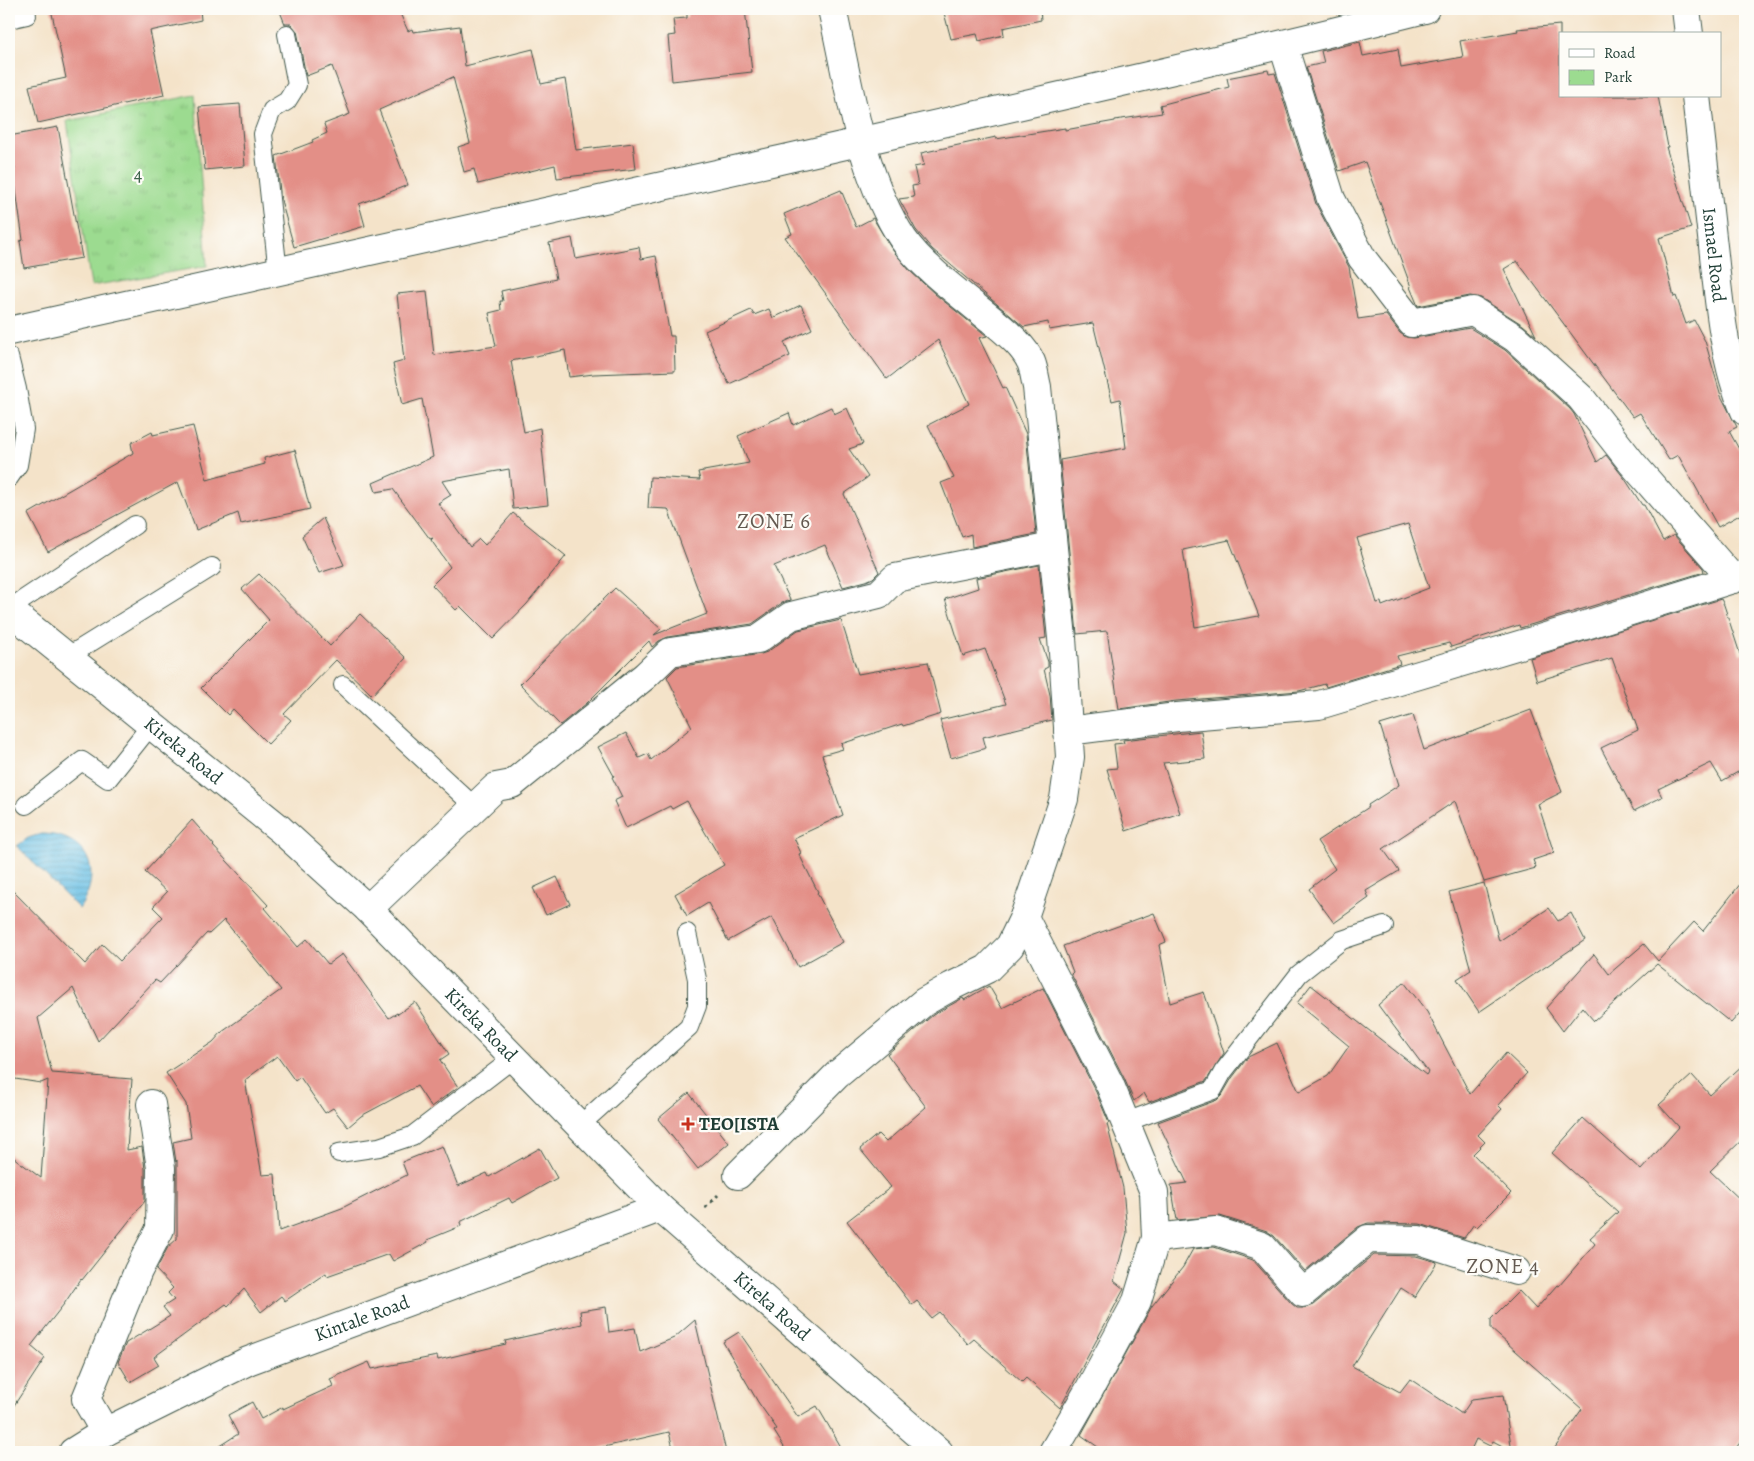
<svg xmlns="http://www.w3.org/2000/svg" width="1754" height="1461" font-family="Alegreya,serif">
	<defs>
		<pattern id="park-tufts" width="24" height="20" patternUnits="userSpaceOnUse" patternTransform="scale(1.25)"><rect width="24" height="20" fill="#9cdb90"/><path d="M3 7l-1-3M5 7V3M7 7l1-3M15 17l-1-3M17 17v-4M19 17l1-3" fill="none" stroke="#86bd7d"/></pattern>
		<pattern id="water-rules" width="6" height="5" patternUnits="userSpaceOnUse" patternTransform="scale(1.25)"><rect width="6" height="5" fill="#68bfe5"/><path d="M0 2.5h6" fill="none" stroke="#559cba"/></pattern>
	</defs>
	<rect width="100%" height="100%" fill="#fdfcf7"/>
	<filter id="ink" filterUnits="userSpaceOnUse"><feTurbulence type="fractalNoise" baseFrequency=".02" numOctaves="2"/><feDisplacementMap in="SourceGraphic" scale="10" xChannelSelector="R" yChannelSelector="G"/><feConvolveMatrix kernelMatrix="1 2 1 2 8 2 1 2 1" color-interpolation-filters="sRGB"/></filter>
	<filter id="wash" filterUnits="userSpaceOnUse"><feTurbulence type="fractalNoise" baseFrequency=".0096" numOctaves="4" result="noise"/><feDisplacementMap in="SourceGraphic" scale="20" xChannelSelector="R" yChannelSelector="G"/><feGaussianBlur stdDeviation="1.12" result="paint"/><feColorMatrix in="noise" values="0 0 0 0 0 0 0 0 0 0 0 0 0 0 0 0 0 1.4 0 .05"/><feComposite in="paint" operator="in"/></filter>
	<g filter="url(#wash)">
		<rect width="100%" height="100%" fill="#f4e3c9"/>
		<path fill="url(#park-tufts)" stroke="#5e8c62" d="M 195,95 L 207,266 L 91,286 L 67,121 Z"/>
		<path fill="url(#water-rules)" stroke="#447e8c" d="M 41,834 C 87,834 105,871 79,909 L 17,846 L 28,838 Z"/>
		<g id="blocks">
			<g fill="#e38f87" fill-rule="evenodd">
				<path d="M 51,9 L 200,9 L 201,20 L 150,31 L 164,95 L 38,123 L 29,86 L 66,78 Z"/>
				<path d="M 279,9 L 398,9 L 408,31 L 412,29 L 413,32 L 460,26 L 465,66 L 533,49 L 541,84 L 565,79 L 576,150 L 633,143 L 636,169 L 557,178 L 555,165 L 478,184 L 474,169 L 464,172 L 458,147 L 470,143 L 453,77 L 379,110 L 408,185 L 359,204 L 365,226 L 294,247 L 281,200 L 276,156 L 313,142 L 312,140 L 327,133 L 324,124 L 350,114 L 332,66 L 306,76 L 297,31 L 291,24 L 285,24 Z"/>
				<path d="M 687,9 L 745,9 L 752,72 L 672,81 L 668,36 L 675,35 L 673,19 L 687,18 Z"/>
				<path d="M 943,9 L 1040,9 L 1041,20 L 1003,28 L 1004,35 L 979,41 L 977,34 L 951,39 Z"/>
				<path d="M 1560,25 L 1560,96 L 1658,96 L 1668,147 L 1666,147 L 1691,228 L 1659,238 L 1674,297 L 1676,296 L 1686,324 L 1694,320 L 1705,341 L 1721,396 L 1737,427 L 1729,431 L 1745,460 L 1745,512 L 1718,527 L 1678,455 L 1669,460 L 1640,413 L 1633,417 L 1517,261 L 1504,269 L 1536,336 L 1523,325 L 1481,298 L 1470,296 L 1418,306 L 1410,287 L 1411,287 L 1365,162 L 1339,171 L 1306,67 L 1324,63 L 1321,51 L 1360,42 L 1363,56 L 1398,49 L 1401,68 L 1463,57 L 1460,41 L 1518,31 L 1517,29 Z"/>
				<path d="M 1268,70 L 1269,74 L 1275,73 L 1316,204 L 1349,267 L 1358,319 L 1386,315 L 1400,333 L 1406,337 L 1414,338 L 1470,328 L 1505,350 L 1570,409 L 1574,414 L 1597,462 L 1606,455 L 1625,479 L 1642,505 L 1644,505 L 1663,541 L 1674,535 L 1703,568 L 1704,572 L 1520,628 L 1519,625 L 1451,647 L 1449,643 L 1397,656 L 1400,664 L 1326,687 L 1325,684 L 1299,691 L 1176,701 L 1119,709 L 1107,631 L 1077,634 L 1060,460 L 1126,448 L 1120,399 L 1112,401 L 1093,323 L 1049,330 L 1048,322 L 1024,327 L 932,249 L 916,230 L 899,199 L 914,197 L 912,186 L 918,185 L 914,167 L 924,165 L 921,153 L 996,137 L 996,139 L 1065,128 L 1065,130 L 1115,121 L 1115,120 L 1162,113 L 1160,105 L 1229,87 L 1227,78 ZM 1408,524 L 1429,588 L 1382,606 L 1381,602 L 1377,603 L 1357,538 ZM 1229,540 L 1259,616 L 1195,627 L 1183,550 Z"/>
				<path d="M 240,104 L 245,166 L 205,170 L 199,107 Z"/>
				<path d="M 58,127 L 82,258 L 24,268 L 20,241 L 23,240 L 13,169 L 15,169 L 9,136 Z"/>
				<path d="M 841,190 L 856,227 L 873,218 L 891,248 L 910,271 L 935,294 L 987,336 L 979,338 L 1003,388 L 1005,387 L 1026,434 L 1036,534 L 972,547 L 971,534 L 962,537 L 941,483 L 954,478 L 928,425 L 969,404 L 938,340 L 887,379 L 785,237 L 792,234 L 784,214 Z"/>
				<path d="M 572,238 L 576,259 L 639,247 L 641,259 L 656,256 L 670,336 L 674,336 L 675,371 L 594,374 L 569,377 L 565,350 L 511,361 L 524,432 L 540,428 L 548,505 L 513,509 L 509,469 L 442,481 L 451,495 L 438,503 L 470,547 L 479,539 L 485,545 L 513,513 L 566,556 L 527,604 L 493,639 L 460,606 L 456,610 L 432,585 L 450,567 L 431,540 L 433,538 L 430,539 L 393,489 L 376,492 L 373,483 L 433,457 L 422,399 L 402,405 L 393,364 L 404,361 L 397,294 L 427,291 L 434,355 L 496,346 L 489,313 L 501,310 L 500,301 L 503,301 L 501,291 L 556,279 L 549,243 Z"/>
				<path d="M 801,305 L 812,329 L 784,342 L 790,356 L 729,384 L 705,331 L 751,310 L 754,315 L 769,309 L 773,318 Z"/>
				<path d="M 831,407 L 834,414 L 847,408 L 863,444 L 849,449 L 868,477 L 844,494 L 879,572 L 873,578 L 866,581 L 843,587 L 825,545 L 774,566 L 790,600 L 782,603 L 752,624 L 668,637 L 659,641 L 652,647 L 649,641 L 587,703 L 560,725 L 520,684 L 615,588 L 661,629 L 654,635 L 707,614 L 668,509 L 648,508 L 650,477 L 700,480 L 698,472 L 749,463 L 738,436 L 789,413 L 793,425 Z"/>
				<path d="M 193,426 L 207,480 L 265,464 L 264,458 L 295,450 L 310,509 L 241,524 L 238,513 L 196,530 L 178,482 L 48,552 L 28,514 L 133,453 L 131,443 L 152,432 L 153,435 Z"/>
				<path d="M 323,518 L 344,565 L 319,573 L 302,536 Z"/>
				<path d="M 1039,565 L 1046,638 L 1040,639 L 1048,662 L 1048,667 L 1044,669 L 1050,695 L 1052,720 L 983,737 L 986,748 L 951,758 L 940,720 L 1006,704 L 985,649 L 963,656 L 945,599 L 978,588 L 976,578 Z"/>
				<path d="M 259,574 L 330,646 L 360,614 L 406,658 L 372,695 L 336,660 L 284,714 L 291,720 L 268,744 L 233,709 L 228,715 L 201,688 L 269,620 L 242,589 Z"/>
				<path d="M 1721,599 L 1724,605 L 1740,654 L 1745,652 L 1745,768 L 1722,781 L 1711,763 L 1658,789 L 1662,797 L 1634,811 L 1601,748 L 1638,730 L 1612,658 L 1537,681 L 1530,658 Z"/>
				<path d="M 841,620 L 858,674 L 928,662 L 941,714 L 903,726 L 902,724 L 841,744 L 843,749 L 822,755 L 843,815 L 794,838 L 801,853 L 799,854 L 818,892 L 817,893 L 843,942 L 798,967 L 772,917 L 728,941 L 708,903 L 687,916 L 675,894 L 724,865 L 687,801 L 672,809 L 670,806 L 626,828 L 614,801 L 622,797 L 612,777 L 614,776 L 598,747 L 626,733 L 639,758 L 648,754 L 651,760 L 692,727 L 667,677 L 677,667 L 761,654 L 767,652 L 798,630 Z"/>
				<path d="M 1531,710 L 1562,792 L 1538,804 L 1554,853 L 1533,860 L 1536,868 L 1484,882 L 1455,801 L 1383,849 L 1399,871 L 1366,891 L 1369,898 L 1334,923 L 1309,889 L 1335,869 L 1317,841 L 1369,807 L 1368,805 L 1399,785 L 1380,725 L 1413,715 L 1424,750 Z"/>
				<path d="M 1201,731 L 1205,759 L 1163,763 L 1180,813 L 1126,831 L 1107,769 L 1117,768 L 1114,744 L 1124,743 L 1123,740 Z"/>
				<path d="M 192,820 L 214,845 L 213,846 L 268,905 L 265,908 L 298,947 L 307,939 L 328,964 L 342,954 L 389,1018 L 397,1013 L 398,1014 L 415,1002 L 449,1054 L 440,1060 L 458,1087 L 431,1107 L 417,1086 L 361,1116 L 348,1127 L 333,1108 L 325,1113 L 300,1077 L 295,1081 L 277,1056 L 245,1080 L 262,1175 L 275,1174 L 279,1231 L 342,1208 L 407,1175 L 402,1162 L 442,1146 L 458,1186 L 487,1173 L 489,1177 L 540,1148 L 557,1178 L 512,1203 L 509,1198 L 460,1222 L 461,1226 L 427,1240 L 428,1242 L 393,1261 L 389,1254 L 327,1276 L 326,1273 L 285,1301 L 281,1296 L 261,1312 L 244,1289 L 228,1306 L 226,1304 L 154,1357 L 159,1365 L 130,1382 L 118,1362 L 126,1343 L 170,1316 L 163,1307 L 174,1300 L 168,1293 L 173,1288 L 156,1270 L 168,1247 L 177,1239 L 177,1160 L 176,1162 L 173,1142 L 191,1138 L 186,1104 L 166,1073 L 213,1042 L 222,1032 L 281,990 L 224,920 L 209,934 L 207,933 L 160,983 L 155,980 L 98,1041 L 73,988 L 38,1018 L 52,1073 L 132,1079 L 127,1150 L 142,1147 L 145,1169 L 145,1201 L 82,1280 L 81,1279 L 64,1304 L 31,1346 L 45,1358 L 9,1413 L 9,1154 L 41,1178 L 48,1080 L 41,1083 L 9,1078 L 9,887 L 85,964 L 102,944 L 120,961 L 163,917 L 153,907 L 167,892 L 145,872 Z"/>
				<path d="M 557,877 L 570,904 L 546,915 L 533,888 Z"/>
				<path d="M 1745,878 L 1745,1007 L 1731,1023 L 1657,964 L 1594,1021 L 1582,1007 L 1563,1031 L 1546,1008 L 1594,954 L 1609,974 L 1644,944 L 1658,961 L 1694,922 L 1703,931 Z"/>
				<path d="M 1484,883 L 1499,941 L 1549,908 L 1558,921 L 1571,913 L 1585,940 L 1479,1012 L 1457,979 L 1471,970 L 1449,892 Z"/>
				<path d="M 1154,913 L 1166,942 L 1159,945 L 1170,1003 L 1204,992 L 1224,1053 L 1206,1081 L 1149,1102 L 1144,1093 L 1134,1101 L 1124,1078 L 1071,974 L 1073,972 L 1063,946 Z"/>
				<path d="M 1404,982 L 1427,1012 L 1470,1094 L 1506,1053 L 1527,1073 L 1498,1105 L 1502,1109 L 1478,1135 L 1485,1142 L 1473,1154 L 1511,1193 L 1477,1227 L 1474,1224 L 1464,1238 L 1420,1224 L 1368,1223 L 1358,1227 L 1305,1271 L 1274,1236 L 1267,1231 L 1220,1216 L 1177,1220 L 1171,1185 L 1187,1183 L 1158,1122 L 1217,1100 L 1222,1095 L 1232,1078 L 1248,1057 L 1277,1043 L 1299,1092 L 1328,1076 L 1349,1046 L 1297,1003 L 1311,985 L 1426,1075 L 1428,1072 L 1378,1005 Z"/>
				<path d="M 989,986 L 1002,1008 L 1043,988 L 1096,1092 L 1109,1123 L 1107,1124 L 1123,1188 L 1127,1233 L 1114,1281 L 1124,1289 L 1060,1408 L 1026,1378 L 1022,1382 L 974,1339 L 968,1344 L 939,1312 L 931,1318 L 917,1301 L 912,1305 L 847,1221 L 891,1187 L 860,1149 L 878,1134 L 886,1142 L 926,1107 L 887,1054 L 933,1015 L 963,998 L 964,1000 Z"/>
				<path d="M 1745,1063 L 1745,1137 L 1710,1171 L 1745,1204 L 1745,1436 L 1733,1452 L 1552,1452 L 1582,1409 L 1491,1329 L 1491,1319 L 1519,1291 L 1536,1309 L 1557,1285 L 1559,1286 L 1595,1244 L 1590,1238 L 1618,1212 L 1552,1153 L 1583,1118 L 1641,1170 L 1679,1127 L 1659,1105 L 1692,1075 L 1710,1095 Z"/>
				<path d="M 689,1093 L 729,1143 L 698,1169 L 658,1119 Z"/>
				<path d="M 1214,1247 L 1253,1260 L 1291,1303 L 1297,1308 L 1305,1308 L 1313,1305 L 1374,1255 L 1416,1256 L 1437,1262 L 1415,1297 L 1401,1288 L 1352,1366 L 1400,1392 L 1410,1379 L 1462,1414 L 1472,1399 L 1503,1395 L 1512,1451 L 1493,1441 L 1490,1446 L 1476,1439 L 1470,1452 L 1105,1452 L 1081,1435 L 1152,1306 L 1183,1267 L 1193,1249 Z"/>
				<path d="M 606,1307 L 609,1332 L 635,1328 L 640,1352 L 674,1338 L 695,1320 L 726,1452 L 674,1452 L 669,1432 L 582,1452 L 210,1452 L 238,1434 L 228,1415 L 252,1402 L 261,1419 L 283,1407 L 283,1409 L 333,1386 L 330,1379 L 369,1362 L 372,1369 L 437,1356 L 438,1360 L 506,1344 L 505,1341 L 582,1324 L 580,1311 Z"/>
				<path d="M 739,1332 L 798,1417 L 817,1406 L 844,1452 L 787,1452 L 774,1431 L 777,1429 L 758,1402 L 723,1342 Z"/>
			</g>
		</g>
	</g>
	<g filter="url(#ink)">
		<use href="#blocks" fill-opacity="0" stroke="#3f564a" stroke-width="1"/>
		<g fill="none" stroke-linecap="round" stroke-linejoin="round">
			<defs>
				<g id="lane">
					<path d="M 9,19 L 27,15"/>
					<path d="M 278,273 L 263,134 L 272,110 L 287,101 L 297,85 L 287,34"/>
					<path d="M 9,357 L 17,389 L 24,429 L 18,465 L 9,478"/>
					<path d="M 9,609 L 135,525"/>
					<path d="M 67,657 L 212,567"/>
					<path d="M 343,685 L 475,807"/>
					<path d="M 26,805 L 82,761 L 108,779 L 151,725"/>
					<path d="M 1126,1122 L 1213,1090 L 1223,1072 L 1299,974 L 1342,940 L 1384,926"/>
					<path d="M 580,1125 L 689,1027 L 697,1006 L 697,979 L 687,933"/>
					<path d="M 339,1153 L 379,1147 L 412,1136 L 514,1058"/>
				</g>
				<g id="street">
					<path d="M 1283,45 L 1331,199 L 1362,258 L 1412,323 L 1473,311 L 1515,338 L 1581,398 L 1632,463 L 1733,579 L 1745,574"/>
					<path d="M 9,331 C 263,276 517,219 771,162 C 990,112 1208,64 1425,9"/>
					<path d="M 1068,731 L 1177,717 L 1319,705 L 1589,624 L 1733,579"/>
					<path d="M 368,909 L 496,787 L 512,784 L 645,676 L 670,652 L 758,639 L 791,616 L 879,594 L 895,578 L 1052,547"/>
					<path d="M 1024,917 L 1110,1085 L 1154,1192 L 1156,1238 L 1137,1301 L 1089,1390 L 1053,1452"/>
					<path d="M 738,1175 L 837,1075 L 924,1002 L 952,986 L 987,969 L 1010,946 L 1024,917 L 1064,799 L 1070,757 L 1062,638 L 1037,387 C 1035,379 1034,369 1031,362 C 1023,345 1006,332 992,320 C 965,298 922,267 903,239 C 860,175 849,83 832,9"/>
					<path d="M 1156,1238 L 1216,1231 L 1262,1246 L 1303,1293 L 1368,1239 L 1419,1240 L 1516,1271"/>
					<path d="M 105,1432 L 86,1399 L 138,1271 L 160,1229 L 161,1168 L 151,1104"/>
					<path id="s1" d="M 73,1452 L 105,1432 L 248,1361 L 660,1208"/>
				</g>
				<g id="secondary">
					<path d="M 1686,9 L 1689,34"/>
					<path id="s2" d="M 1696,96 C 1702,149 1708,202 1714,255 C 1719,304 1725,366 1745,411"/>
					<path id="s3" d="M 9,610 L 280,829 L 368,909 L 660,1208 L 939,1452"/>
				</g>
			</defs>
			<use href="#lane" stroke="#3f564a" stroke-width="20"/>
			<use href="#street" stroke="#3f564a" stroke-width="30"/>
			<use href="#secondary" stroke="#3f564a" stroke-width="30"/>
			<path stroke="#3f564a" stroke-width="3" stroke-dasharray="4 4" stroke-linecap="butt" d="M 705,1208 L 718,1195"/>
			<use href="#lane" stroke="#fff" stroke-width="18"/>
			<use href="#street" stroke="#fff" stroke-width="28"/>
			<use href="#secondary" stroke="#fff" stroke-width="28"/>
		</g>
	</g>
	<path fill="#c8321e" stroke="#fdfcf7" stroke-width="2" d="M685.5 1116.5h5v5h5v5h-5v5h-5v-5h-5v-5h5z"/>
	<g text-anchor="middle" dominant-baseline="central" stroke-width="4.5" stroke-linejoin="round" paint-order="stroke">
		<g font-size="19" fill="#3e644b" stroke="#fdfcf7">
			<text x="138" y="175">4</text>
		</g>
		<g font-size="19" fill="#1f3d34" stroke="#fdfcf7">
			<text stroke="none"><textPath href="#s2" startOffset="160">Ismael Road</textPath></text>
			<text stroke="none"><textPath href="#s3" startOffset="224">Kireka Road</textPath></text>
			<text stroke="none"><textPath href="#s3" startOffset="629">Kireka Road</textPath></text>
			<text stroke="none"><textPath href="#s3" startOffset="1034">Kireka Road</textPath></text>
			<text stroke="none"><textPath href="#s1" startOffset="319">Kintale Road</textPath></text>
		</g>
		<g font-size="19" font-weight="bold" fill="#1f3d34" stroke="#fdfcf7" text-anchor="start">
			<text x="699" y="1124">TEO[ISTA</text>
		</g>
		<g font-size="21" letter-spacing="1" fill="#645a51" stroke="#fdfcf7">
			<text x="774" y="521">ZONE 6</text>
			<text x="1503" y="1266">ZONE 4</text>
		</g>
	</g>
	<rect width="1754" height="1461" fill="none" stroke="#fdfcf7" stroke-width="30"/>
	<rect x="1559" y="32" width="162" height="65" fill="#fdfcf7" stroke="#a4b0a9"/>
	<rect x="1569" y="49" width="25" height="8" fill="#ffffff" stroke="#a4b0a9"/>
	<text x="1604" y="58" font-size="15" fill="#1f3d34">Road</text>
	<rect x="1569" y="70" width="25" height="15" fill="url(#park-tufts)" stroke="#a4b0a9"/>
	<text x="1604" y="82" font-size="15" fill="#1f3d34">Park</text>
</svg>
